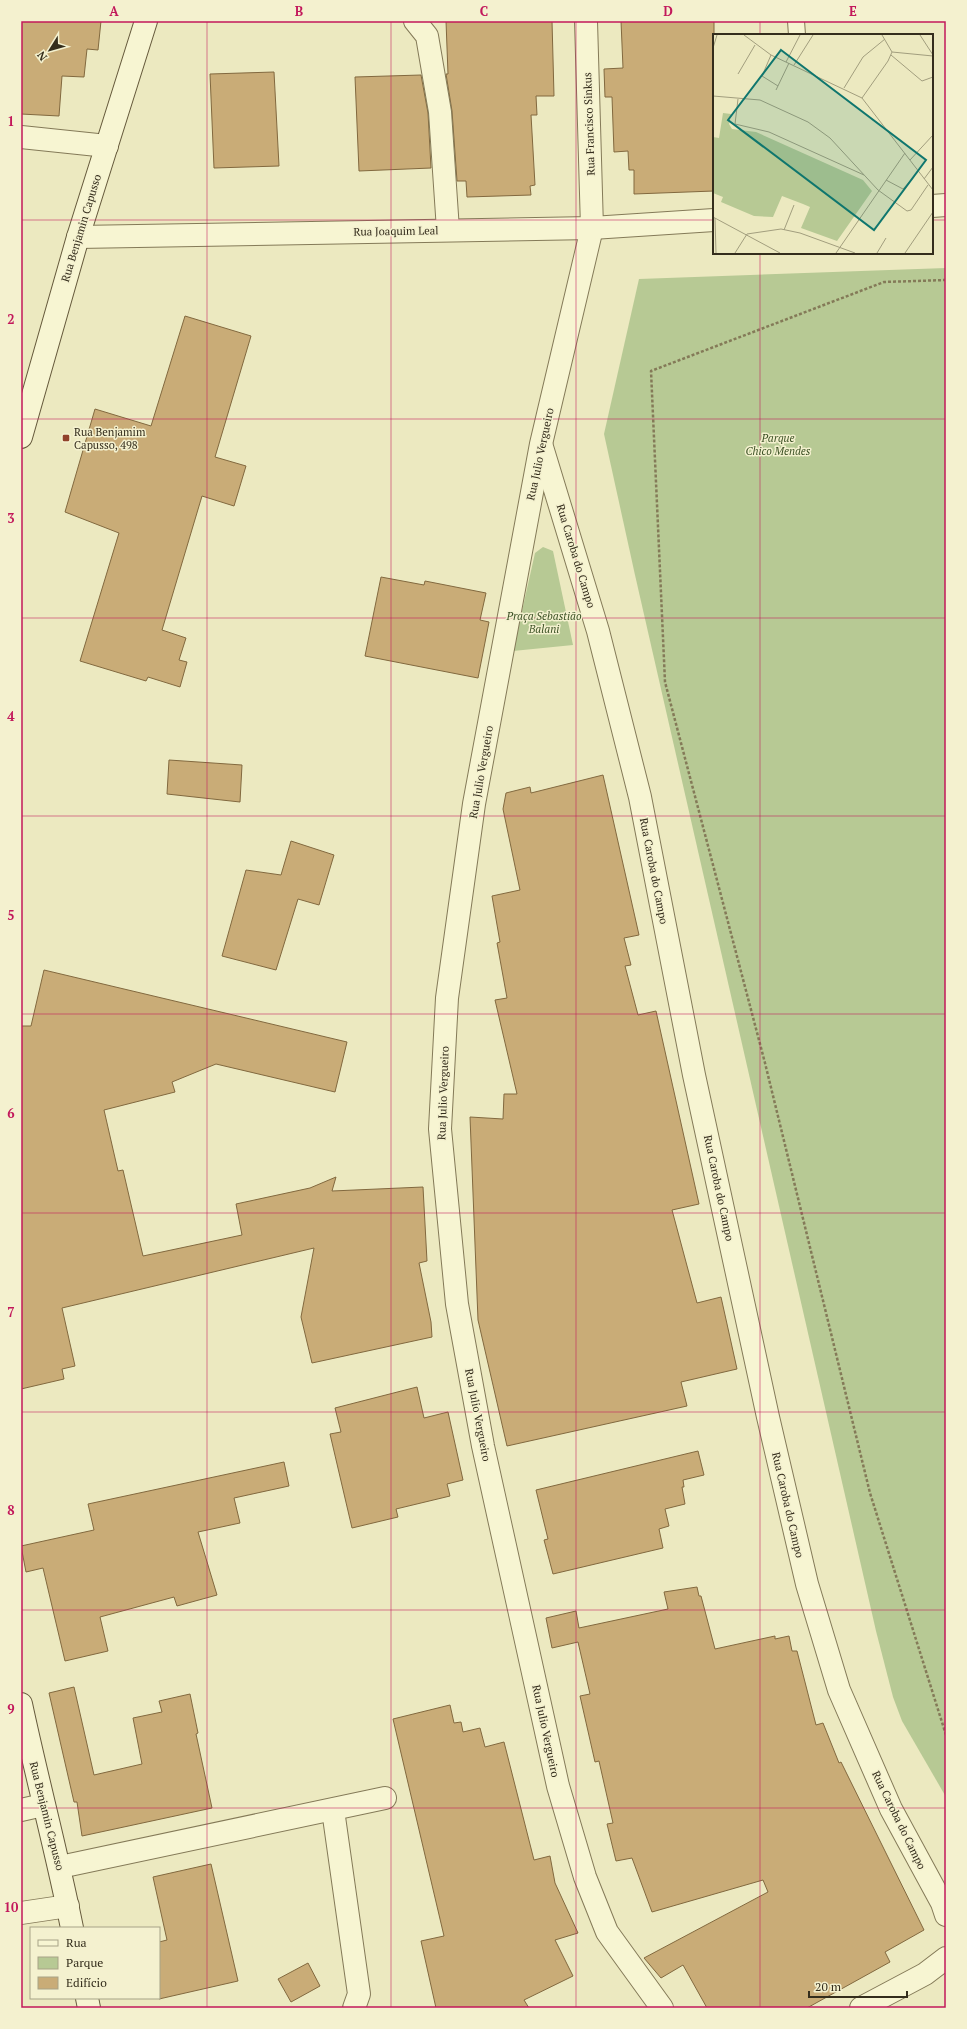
<svg xmlns="http://www.w3.org/2000/svg" width="967" height="2029" font-family="'PT Serif',serif">
	<rect width="100%" height="100%" fill="#ece9c0"/>
	<g fill="#b7c994">
		<path d="M 946,268 L 946,1797 L 902,1721 L 893,1697 L 876,1631 L 635,575 L 604,434 L 639,279 Z"/>
		<path d="M 543,547 L 553,551 L 573,645 L 513,651 L 535,553 Z"/>
	</g>
	<g fill="#c9ac77" stroke="#82693f">
		<path d="M 21,21 L 101,21 L 98,50 L 87,49 L 84,77 L 62,76 L 59,116 L 21,114 Z"/>
		<path d="M 446,21 L 552,21 L 554,96 L 536,96 L 537,115 L 531,115 L 535,185 L 530,186 L 531,195 L 467,197 L 466,181 L 457,181 L 452,111 L 446,74 L 448,74 Z"/>
		<path d="M 621,21 L 714,21 L 714,191 L 634,194 L 634,170 L 629,170 L 628,151 L 614,152 L 612,97 L 605,97 L 604,69 L 623,68 Z"/>
		<path d="M 274,72 L 279,166 L 214,168 L 210,74 Z"/>
		<path d="M 421,75 L 428,113 L 431,168 L 359,171 L 355,77 Z"/>
		<path d="M 185,316 L 251,336 L 215,457 L 246,466 L 234,506 L 202,496 L 162,630 L 186,638 L 179,660 L 187,662 L 180,687 L 148,677 L 146,681 L 80,661 L 119,533 L 65,512 L 95,409 L 151,426 Z"/>
		<path d="M 381,577 L 424,585 L 425,581 L 486,593 L 480,620 L 489,622 L 478,678 L 365,656 Z"/>
		<path d="M 169,760 L 242,765 L 240,802 L 167,794 Z"/>
		<path d="M 603,775 L 639,935 L 624,938 L 631,965 L 625,966 L 638,1015 L 656,1011 L 699,1204 L 672,1210 L 697,1303 L 721,1297 L 737,1369 L 681,1382 L 687,1406 L 507,1446 L 478,1320 L 470,1117 L 503,1119 L 504,1094 L 517,1094 L 495,1000 L 507,998 L 497,943 L 500,942 L 492,896 L 520,890 L 503,809 L 506,793 L 530,787 L 531,793 Z"/>
		<path d="M 291,841 L 334,855 L 319,905 L 298,899 L 276,970 L 222,956 L 246,870 L 281,875 Z"/>
		<path d="M 44,970 L 347,1042 L 335,1092 L 216,1064 L 172,1082 L 175,1092 L 104,1110 L 118,1171 L 123,1170 L 143,1256 L 242,1235 L 236,1204 L 310,1188 L 336,1177 L 332,1191 L 423,1187 L 427,1261 L 419,1263 L 431,1322 L 432,1337 L 312,1363 L 301,1317 L 314,1248 L 62,1308 L 75,1366 L 62,1369 L 64,1379 L 21,1389 L 21,1026 L 31,1026 Z"/>
		<path d="M 417,1387 L 424,1418 L 448,1412 L 463,1480 L 447,1484 L 450,1496 L 396,1509 L 398,1517 L 352,1528 L 330,1434 L 341,1432 L 335,1408 Z"/>
		<path d="M 698,1451 L 704,1475 L 683,1480 L 684,1487 L 682,1487 L 685,1504 L 665,1509 L 669,1526 L 659,1529 L 663,1548 L 553,1574 L 544,1540 L 548,1539 L 536,1490 Z"/>
		<path d="M 284,1462 L 289,1486 L 234,1498 L 240,1523 L 198,1532 L 217,1595 L 177,1606 L 174,1597 L 100,1617 L 108,1651 L 65,1661 L 43,1568 L 26,1572 L 21,1546 L 94,1530 L 88,1504 Z"/>
		<path d="M 697,1587 L 699,1596 L 701,1596 L 715,1649 L 775,1636 L 775,1639 L 789,1636 L 792,1651 L 797,1651 L 816,1725 L 823,1723 L 839,1763 L 841,1762 L 924,1930 L 885,1952 L 890,1962 L 807,2008 L 707,2008 L 683,1965 L 661,1978 L 644,1958 L 768,1892 L 763,1880 L 652,1912 L 632,1858 L 616,1861 L 607,1824 L 613,1823 L 599,1761 L 595,1762 L 580,1696 L 590,1694 L 578,1642 L 552,1648 L 546,1618 L 576,1611 L 579,1628 L 668,1609 L 664,1592 Z"/>
		<path d="M 74,1687 L 94,1775 L 142,1764 L 133,1718 L 162,1712 L 159,1701 L 190,1694 L 198,1733 L 196,1734 L 212,1808 L 82,1836 L 77,1802 L 74,1802 L 49,1693 Z"/>
		<path d="M 450,1705 L 454,1723 L 461,1722 L 463,1732 L 480,1728 L 485,1747 L 504,1742 L 534,1860 L 550,1856 L 555,1883 L 578,1933 L 555,1940 L 573,1976 L 524,2000 L 529,2008 L 436,2008 L 421,1941 L 444,1936 L 393,1719 Z"/>
		<path d="M 211,1864 L 238,1981 L 159,1999 L 159,1942 L 167,1940 L 153,1877 Z"/>
		<path d="M 308,1963 L 320,1986 L 291,2002 L 278,1979 Z"/>
	</g>
	<g fill="none" stroke-linecap="round" stroke-linejoin="round">
		<defs>
			<path id="lane" d="M 796,21 L 797,35"/>
			<g id="street">
				<path d="M 415,21 L 427,36 L 440,112 L 448,230"/>
				<path d="M 586,21 L 592,228 L 541,444 L 474,804 L 447,998 L 440,1129 L 457,1304 L 483,1446 L 558,1786 L 585,1877 L 607,1932 L 662,2008"/>
				<path d="M 21,137 L 107,146"/>
				<path d="M 932,206 L 946,205"/>
				<path d="M 78,237 L 592,228 L 714,220"/>
				<path d="M 542,447 L 598,631 L 640,797 L 694,1075 L 768,1417 L 807,1584 L 839,1690 L 891,1809 L 942,1903 L 946,1915"/>
				<path d="M 21,1810 L 43,1805"/>
				<path d="M 333,1810 L 359,1994 L 354,2008"/>
				<path d="M 60,1867 L 385,1798"/>
				<path d="M 21,1913 L 68,1906"/>
				<path d="M 861,2008 L 925,1974 L 946,1958"/>
			</g>
			<g id="secondary">
				<path d="M 21,437 L 78,237 L 146,21"/>
				<path d="M 21,1704 C 37,1779 57,1853 72,1928"/>
				<path d="M 87,1998 L 89,2008"/>
			</g>
		</defs>
		<use href="#lane" stroke="#847a58" stroke-width="18"/>
		<use href="#street" stroke="#847a58" stroke-width="24"/>
		<use href="#secondary" stroke="#665a3c" stroke-width="24"/>
		<path stroke="#847a58" stroke-width="2.5" stroke-dasharray="3 2" stroke-linecap="butt" d="M 946,280 L 884,282 L 651,371 L 665,682 L 765,1063 L 870,1493 L 946,1735"/>
		<use href="#lane" stroke="#f7f5d2" stroke-width="16"/>
		<use href="#street" stroke="#f7f5d2" stroke-width="22"/>
		<use href="#secondary" stroke="#f7f5d2" stroke-width="22"/>
	</g>
	<path fill="none" stroke="#c2185b" stroke-width="1" stroke-opacity="0.55" d="M 207,21 L 207,2008M 391,21 L 391,2008M 576,21 L 576,2008M 760,21 L 760,35M 21,220 L 714,220M 932,220 L 946,220M 760,253 L 760,2008M 21,419 L 946,419M 21,618 L 946,618M 21,816 L 946,816M 21,1014 L 946,1014M 21,1213 L 946,1213M 21,1412 L 946,1412M 21,1610 L 946,1610M 21,1808 L 946,1808"/>
	<rect fill="#91422b" stroke="#f4f1cf" stroke-width="1.5" x="62" y="434" width="8" height="8" rx="2"/>
	<g text-anchor="middle" dominant-baseline="central" stroke-width="3" stroke-linejoin="round" paint-order="stroke">
		<g font-size="11" fill="#342d1c" stroke="#f4f1cf">
			<text transform="translate(589 124) rotate(-92)">Rua Francisco Sinkus</text>
			<text transform="translate(81 228) rotate(-73)">Rua Benjamin Capusso</text>
			<text transform="translate(396 231) rotate(-1)">Rua Joaquim Leal</text>
			<text transform="translate(540 454) rotate(-78)">Rua Julio Vergueiro</text>
			<text transform="translate(576 556) rotate(73)">Rua Caroba do Campo</text>
			<text transform="translate(481 772) rotate(-80)">Rua Julio Vergueiro</text>
			<text transform="translate(654 871) rotate(79)">Rua Caroba do Campo</text>
			<text transform="translate(443 1093) rotate(-88)">Rua Julio Vergueiro</text>
			<text transform="translate(719 1188) rotate(78)">Rua Caroba do Campo</text>
			<text transform="translate(478 1415) rotate(79)">Rua Julio Vergueiro</text>
			<text transform="translate(788 1505) rotate(77)">Rua Caroba do Campo</text>
			<text transform="translate(546 1731) rotate(78)">Rua Julio Vergueiro</text>
			<text transform="translate(47 1816) rotate(76)">Rua Benjamin Capusso</text>
			<text transform="translate(899 1820) rotate(64)">Rua Caroba do Campo</text>
		</g>
		<g font-size="11" fill="#342d1c" stroke="#f4f1cf" text-anchor="start">
			<text x="74" y="432">Rua Benjamim<tspan x="74" dy="13">Capusso, 498</tspan></text>
		</g>
		<g font-size="11" font-style="italic" fill="#3b5024" stroke="#f4f1cf">
			<text x="778" y="438">Parque<tspan x="778" dy="13">Chico Mendes</tspan></text>
			<text x="544" y="616">Praça Sebastião<tspan x="544" dy="13">Balani</tspan></text>
		</g>
	</g>
	<g transform="translate(713 34)">
		<rect width="220" height="220" fill="#ece9c0"/>
		<path d="M 10,79 L 18,80 L 16,90 L 19,95 L 43,98 L 150,146 L 159,157 L 124,207 L 88,194 L 97,173 L 90,170 L 69,162 L 60,183 L 41,182 L 8,168 L 10,163 L 0,159 L 0,103 L 6,104 Z" fill="#b7c994"/>
		<path fill="none" stroke="#a29e7e" stroke-width="1" d="M 31,1 L 58,21 L 149,64 L 220,156M 169,1 L 179,18M 207,1 L 220,21M 0,14 L 4,1M 179,18 L 220,22M 58,21 L 49,42 L 65,52M 178,21 L 209,47 L 220,43M 73,28 L 87,1M 81,31 L 100,1M 25,40 L 42,11M 131,54 L 150,23 L 172,5M 63,56 L 76,29M 0,62 L 47,66 L 95,88 L 117,104 L 165,156 L 194,177 L 198,176 L 215,151M 149,64 L 175,27 L 179,18M 25,65 L 22,90 L 56,98 L 151,141M 197,126 L 220,101M 211,145 L 220,133M 173,146 L 190,155 L 201,143M 0,183 L 67,219M 2,184 L 3,219M 71,196 L 81,171M 22,219 L 34,200 L 68,195 L 87,199 L 142,219M 123,219 L 192,119M 164,219 L 173,204M 192,219 L 220,178"/>
		<path fill="#0f766e" fill-opacity="0.15" stroke="#0f766e" stroke-width="2" d="M 68,16 L 213,126 L 161,196 L 15,86 Z"/>
		<rect width="220" height="220" fill="none" stroke="#342d1c" stroke-width="2"/>
	</g>
	<rect width="967" height="2029" fill="none" stroke="#f4f1cf" stroke-width="44"/>
	<rect x="30" y="1927" width="130" height="72" fill="#f4f1cf" stroke="#a7a387"/>
	<rect x="38" y="1940" width="20" height="6" fill="#f7f5d2" stroke="#a7a387"/>
	<text x="66" y="1947" font-size="12" fill="#342d1c">Rua</text>
	<rect x="38" y="1957" width="20" height="12" fill="#b7c994" stroke="#a7a387"/>
	<text x="66" y="1967" font-size="12" fill="#342d1c">Parque</text>
	<rect x="38" y="1977" width="20" height="12" fill="#c9ac77" stroke="#a7a387"/>
	<text x="66" y="1987" font-size="12" fill="#342d1c">Edifício</text>
	<g transform="translate(50 50) rotate(233)" stroke="#f4f1cf" stroke-width="3" paint-order="stroke">
	<path d="M0-3L7 15L0 10L-7 15Z" fill="#342d1c"/>
	<text y="-6" font-size="11" font-weight="bold" text-anchor="middle" fill="#342d1c">N</text>
	</g>
	<path d="M809 1991v6h98v-6" fill="none" stroke="#342d1c" stroke-width="2"/>
	<text x="815" y="1991" font-size="12" fill="#342d1c" stroke="#f4f1cf" stroke-width="3" paint-order="stroke">20 m</text>
	<rect x="22" y="22" width="923" height="1985" fill="none" stroke="#c2185b" stroke-width="1.5"/>
	<g font-size="13" text-anchor="middle" font-weight="bold" fill="#c2185b">
		<text x="114" y="16">A</text>
		<text x="299" y="16">B</text>
		<text x="484" y="16">C</text>
		<text x="668" y="16">D</text>
		<text x="853" y="16">E</text>
		<text x="11" y="126">1</text>
		<text x="11" y="324">2</text>
		<text x="11" y="523">3</text>
		<text x="11" y="721">4</text>
		<text x="11" y="920">5</text>
		<text x="11" y="1118">6</text>
		<text x="11" y="1317">7</text>
		<text x="11" y="1515">8</text>
		<text x="11" y="1714">9</text>
		<text x="11" y="1912">10</text>
	</g>
</svg>
